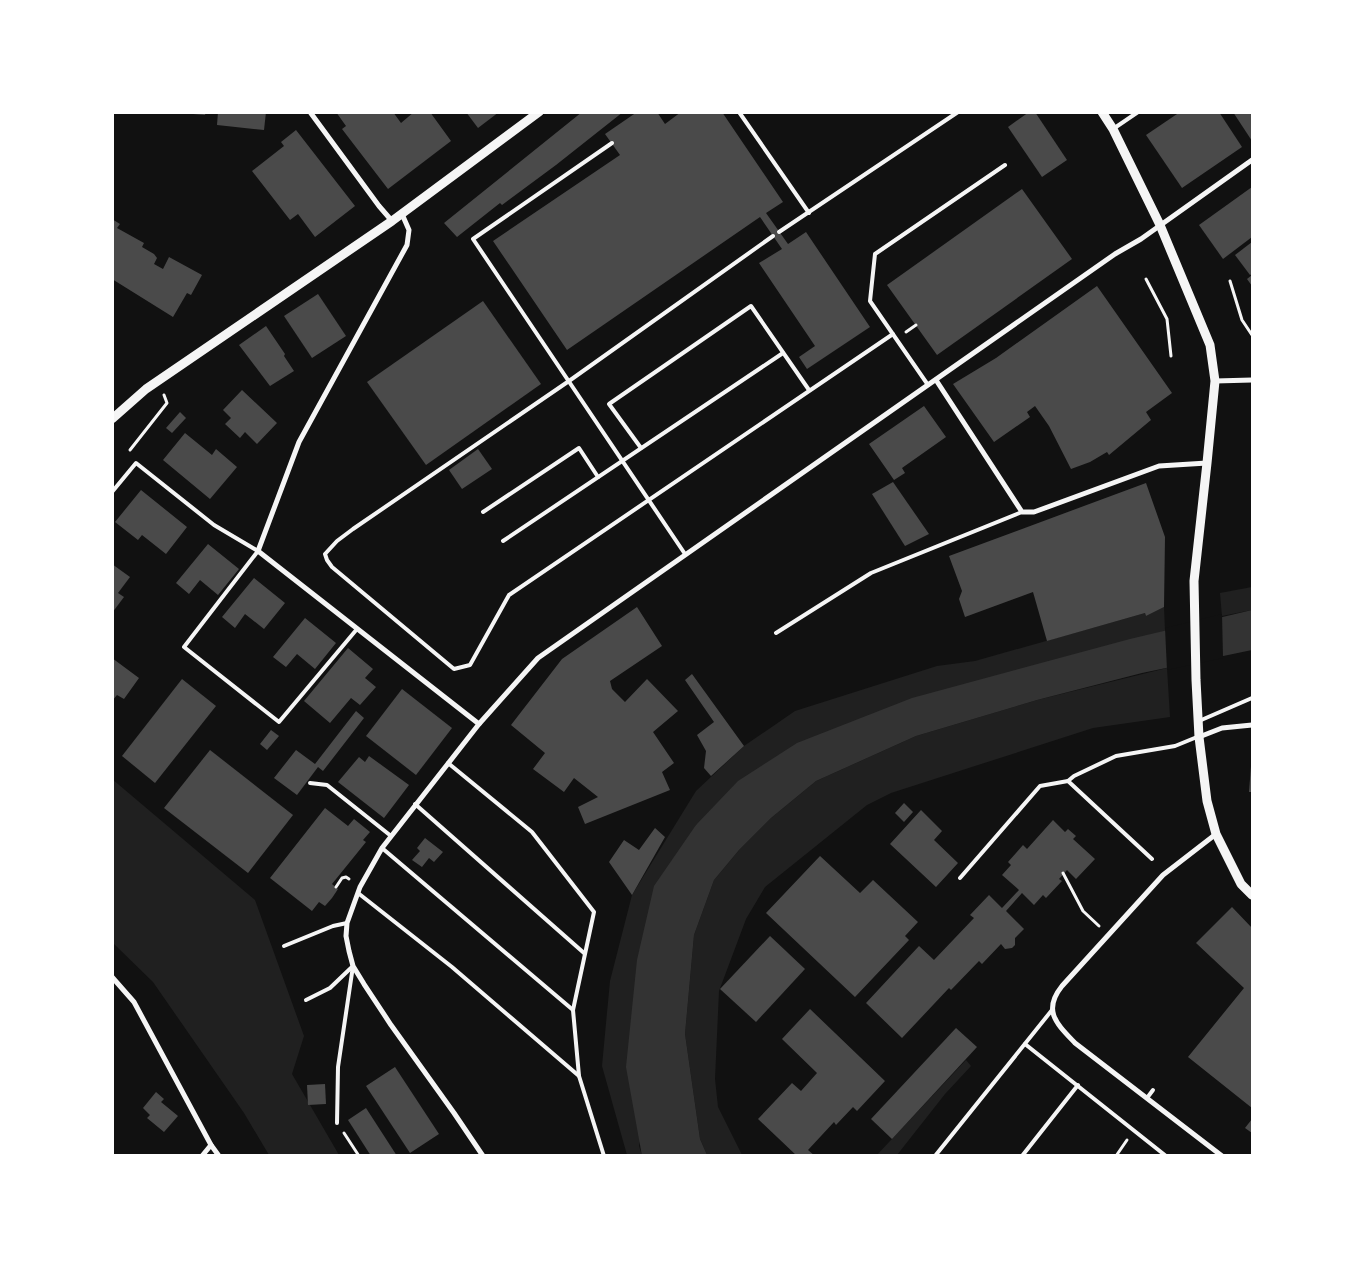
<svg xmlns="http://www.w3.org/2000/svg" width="1365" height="1268" font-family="'DejaVu Sans',sans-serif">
	<rect width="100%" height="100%" fill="#111"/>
	<g fill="#202020">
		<path d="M 1252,587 L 1252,610 L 1222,616 L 1220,593 Z"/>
		<path d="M 1164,607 L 1165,631 L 1057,660 L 696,825 L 639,1146 L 642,1155 L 627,1155 L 602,1066 L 610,981 L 632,895 L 696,791 L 744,746 L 795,711 L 937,666 L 975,661 L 1145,613 L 1146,616 Z"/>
		<path d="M 1167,668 L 1170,717 L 1093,728 L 891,793 L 867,805 L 765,887 L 746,919 L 719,991 L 715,1079 L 718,1107 L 742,1155 L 707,1155 L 700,1139 L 685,1034 L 694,935 L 714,880 L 739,850 L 771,818 L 816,781 L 916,736 L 1037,700 Z"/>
		<path d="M 112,779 L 255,900 L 304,1036 L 292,1074 L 339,1155 L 269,1155 L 244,1113 L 153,982 L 113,943 Z"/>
		<path d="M 966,1060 L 971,1066 L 945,1094 L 897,1155 L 876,1156 Z"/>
	</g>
	<path fill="#333" d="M 1252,610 L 1252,650 L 1142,673 L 1037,700 L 916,736 L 816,781 L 771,818 L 739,850 L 714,880 L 694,935 L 685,1034 L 700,1139 L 707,1155 L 642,1156 L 626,1067 L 637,960 L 654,886 L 696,825 L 738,781 L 797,743 L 912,698 L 1130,639 Z"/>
	<path fill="#111" d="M 1222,614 L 1223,658 L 1167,670 L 1165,628 Z"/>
	<g fill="#4a4a4a">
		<path d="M 193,112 L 206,112 L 205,115 L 193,114 Z"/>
		<path d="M 218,112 L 266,112 L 264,130 L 217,125 Z"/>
		<path d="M 336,112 L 393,112 L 401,123 L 414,112 L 430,112 L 451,141 L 388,189 L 342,129 L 346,126 Z"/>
		<path d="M 466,112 L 499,112 L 478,128 Z"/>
		<path d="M 582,112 L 623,112 L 556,165 L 502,205 L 500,203 L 457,237 L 444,223 Z"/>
		<path d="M 637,112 L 657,112 L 665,124 L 681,112 L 722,112 L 783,202 L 766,213 L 788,244 L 806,232 L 870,327 L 807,369 L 799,357 L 815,346 L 759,263 L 782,249 L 760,217 L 567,350 L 493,241 L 620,155 L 605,134 Z"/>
		<path d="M 1029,112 L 1035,112 L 1067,160 L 1042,177 L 1008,127 Z"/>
		<path d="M 1180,112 L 1219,112 L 1242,147 L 1182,188 L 1146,135 Z"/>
		<path d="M 1233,112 L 1252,112 L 1252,141 Z"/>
		<path d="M 296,130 L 355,206 L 315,237 L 298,214 L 290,220 L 252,171 L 284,146 L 281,142 Z"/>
		<path d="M 1252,187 L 1252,237 L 1223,259 L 1199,225 Z"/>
		<path d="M 1022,189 L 1072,259 L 937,355 L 887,285 Z"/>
		<path d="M 112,219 L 120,224 L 117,228 L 144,243 L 142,247 L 154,254 L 157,258 L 154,264 L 163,269 L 169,257 L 202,275 L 191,295 L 187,293 L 173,317 L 112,279 Z"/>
		<path d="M 1252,242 L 1252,274 L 1250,275 L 1235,255 Z"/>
		<path d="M 1252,275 L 1252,286 L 1247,279 Z"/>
		<path d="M 1097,286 L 1172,393 L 1146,412 L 1151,420 L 1109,455 L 1107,452 L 1090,462 L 1071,469 L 1049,426 L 1035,406 L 1027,412 L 1030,417 L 994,442 L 953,384 L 996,358 Z"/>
		<path d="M 318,294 L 346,336 L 312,358 L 284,316 Z"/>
		<path d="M 483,301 L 541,384 L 426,465 L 367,382 Z"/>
		<path d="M 266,326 L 285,354 L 284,356 L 294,371 L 270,386 L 239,345 Z"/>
		<path d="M 242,390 L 277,423 L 257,444 L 245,432 L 240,438 L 225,424 L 231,418 L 223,410 Z"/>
		<path d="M 924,406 L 946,437 L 902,468 L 905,473 L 894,480 L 869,444 Z"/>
		<path d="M 180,412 L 186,418 L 172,433 L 166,428 Z"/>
		<path d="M 185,433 L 212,455 L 216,449 L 237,467 L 210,499 L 163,460 Z"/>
		<path d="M 478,449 L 492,469 L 462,489 L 449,470 Z"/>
		<path d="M 893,482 L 929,534 L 905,546 L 872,494 Z"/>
		<path d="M 1146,483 L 1165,537 L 1164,607 L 1146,616 L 1145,613 L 1047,641 L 1033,592 L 965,617 L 959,599 L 962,591 L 949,556 Z"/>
		<path d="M 141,490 L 187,527 L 166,554 L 142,535 L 138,540 L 115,522 Z"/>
		<path d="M 208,544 L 239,569 L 218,595 L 200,580 L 189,594 L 176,583 Z"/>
		<path d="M 112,564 L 130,577 L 118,593 L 124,597 L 112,613 Z"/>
		<path d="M 254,578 L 285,603 L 264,629 L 245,614 L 235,628 L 222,617 Z"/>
		<path d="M 637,607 L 662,646 L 610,681 L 612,689 L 625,702 L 647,679 L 678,711 L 653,732 L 674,763 L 662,772 L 670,790 L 585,824 L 578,807 L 598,797 L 574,778 L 564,792 L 533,769 L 545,753 L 511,725 L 562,659 Z"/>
		<path d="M 305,618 L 336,643 L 315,669 L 297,654 L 286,667 L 273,657 Z"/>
		<path d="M 348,648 L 373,669 L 365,678 L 376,687 L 360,705 L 351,698 L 330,723 L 304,701 Z"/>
		<path d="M 112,658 L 139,678 L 124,699 L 117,695 L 112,701 Z"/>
		<path d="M 692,674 L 744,746 L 711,776 L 704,768 L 706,751 L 697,735 L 714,722 L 685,680 Z"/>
		<path d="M 182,679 L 216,706 L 155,783 L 122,756 Z"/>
		<path d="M 402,689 L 452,728 L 416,775 L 366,736 Z"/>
		<path d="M 356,711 L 364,718 L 323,771 L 318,767 L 297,795 L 274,778 L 296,750 L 315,764 Z"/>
		<path d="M 271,730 L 279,736 L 267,750 L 260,744 Z"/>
		<path d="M 210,750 L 293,815 L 248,873 L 164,808 Z"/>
		<path d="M 369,756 L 409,785 L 384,818 L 338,782 L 359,757 L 365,762 Z"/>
		<path d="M 1251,766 L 1252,766 L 1252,792 L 1249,792 Z"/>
		<path d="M 904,803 L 913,812 L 904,822 L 895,813 Z"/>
		<path d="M 325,808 L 348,826 L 354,819 L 370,832 L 363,840 L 366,842 L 332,884 L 338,889 L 332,898 L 325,906 L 319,902 L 312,911 L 270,878 Z"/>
		<path d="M 921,810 L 942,831 L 934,840 L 958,863 L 936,887 L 890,844 Z"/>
		<path d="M 1053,820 L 1065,832 L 1068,829 L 1076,836 L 1073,839 L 1095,859 L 1076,879 L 1067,870 L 1059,879 L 1062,881 L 1046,898 L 1043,895 L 1034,905 L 1022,893 L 1006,911 L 1024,929 L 1015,938 L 1015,945 L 1012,948 L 1005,949 L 1001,944 L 982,964 L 979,961 L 951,990 L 949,988 L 902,1038 L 866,1003 L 919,946 L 934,960 L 974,918 L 970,915 L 989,895 L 1002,908 L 1019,890 L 1002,875 L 1011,865 L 1008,862 L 1023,845 L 1027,849 Z"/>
		<path d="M 655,828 L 665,837 L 632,895 L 609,862 L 624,840 L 639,850 Z"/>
		<path d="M 425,838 L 443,852 L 434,862 L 429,858 L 422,867 L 412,860 L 420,851 L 417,848 Z"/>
		<path d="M 820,856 L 860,893 L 873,880 L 918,922 L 905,936 L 909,940 L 855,997 L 766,913 Z"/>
		<path d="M 1232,907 L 1252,928 L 1252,1108 L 1188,1057 L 1244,988 L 1196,943 Z"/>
		<path d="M 770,936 L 805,969 L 756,1022 L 720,989 Z"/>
		<path d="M 810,1009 L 885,1081 L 857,1111 L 853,1107 L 836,1125 L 834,1122 L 808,1150 L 815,1156 L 797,1156 L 758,1119 L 792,1083 L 801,1091 L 817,1073 L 782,1039 Z"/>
		<path d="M 956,1028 L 977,1047 L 892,1139 L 871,1119 Z"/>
		<path d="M 395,1067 L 439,1134 L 410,1153 L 366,1086 Z"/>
		<path d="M 325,1084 L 326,1104 L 308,1105 L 307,1085 Z"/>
		<path d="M 156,1092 L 164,1099 L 161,1102 L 178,1116 L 164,1132 L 147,1118 L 150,1115 L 143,1108 Z"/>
		<path d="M 366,1108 L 397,1156 L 371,1156 L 348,1120 Z"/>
		<path d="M 1252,1119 L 1252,1133 L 1245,1128 Z"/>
	</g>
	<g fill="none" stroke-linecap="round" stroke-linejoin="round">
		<g stroke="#f5f5f5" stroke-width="3">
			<path d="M 1146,279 L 1167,319 L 1171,356"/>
			<path d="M 1230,281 L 1242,320 L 1252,335"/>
			<path d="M 906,332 L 916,325"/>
			<path d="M 130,450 L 167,403 L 164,395"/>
			<path d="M 1063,873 L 1083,911 L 1099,926"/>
			<path d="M 336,887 L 342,878 L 346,877 L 349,879"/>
			<path d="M 344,1133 L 359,1156"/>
			<path d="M 1116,1156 L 1127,1140"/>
		</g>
		<g stroke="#f5f5f5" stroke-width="4">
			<path d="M 739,112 L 809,213"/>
			<path d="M 1113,129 L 1138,112"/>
			<path d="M 612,143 L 473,239 L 685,554"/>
			<path d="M 779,232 L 958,112"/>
			<path d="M 773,236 L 569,381 L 353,529 L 337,541 L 325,554 L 327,560 L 332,567 L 454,669 L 470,665 L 509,595 L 893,334"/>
			<path d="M 928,385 L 870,301 L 875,254 L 1005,165"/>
			<path d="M 641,448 L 609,404 L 751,306 L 809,390"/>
			<path d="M 112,492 L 136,463 L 214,525 L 258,551 L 184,647 L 279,722 L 357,629"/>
			<path d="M 483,512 L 579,448 L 598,477"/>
			<path d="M 503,541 L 783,353"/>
			<path d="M 776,633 L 871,573 L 1022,512"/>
			<path d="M 1199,721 L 1252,698"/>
			<path d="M 448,763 L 532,832 L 594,912 L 573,1010 L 579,1076 L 604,1156"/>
			<path d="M 310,783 L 327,785 L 391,836"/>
			<path d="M 415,804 L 584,953"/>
			<path d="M 382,848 L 573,1010"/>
			<path d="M 1152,859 L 1068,781 L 1074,776 L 1116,756 L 1175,746 L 1197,737"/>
			<path d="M 960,878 L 1040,786 L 1068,781"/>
			<path d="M 358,893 L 452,967 L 579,1076"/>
			<path d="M 284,946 L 333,926 L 347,923"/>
			<path d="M 306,1000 L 330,988 L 353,966"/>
			<path d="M 1025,1044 L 1166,1156"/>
			<path d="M 1147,1098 L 1153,1090"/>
			<path d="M 337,1123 L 338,1067 L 353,966"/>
			<path d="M 935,1156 L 1052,1010"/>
			<path d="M 1022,1156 L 1078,1085"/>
		</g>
		<g stroke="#f5f5f5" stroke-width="5">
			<path d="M 310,112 L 379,206 L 392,221"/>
			<path d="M 402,214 L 409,230 L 407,245 L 299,442 L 258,551 L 479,724"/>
			<path d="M 936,380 L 1022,512 L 1034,512 L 1159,466 L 1207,463"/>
			<path d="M 1215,381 L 1252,380"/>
			<path d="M 1199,737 L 1222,728 L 1252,725"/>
			<path d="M 1216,834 L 1163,875 L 1062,986 C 1042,1011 1057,1024 1075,1043 L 1222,1156"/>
			<path d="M 112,977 L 134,1002 L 211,1145 L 219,1156"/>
			<path d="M 202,1156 L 211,1145"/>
			<path d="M 483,1156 L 454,1113 L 391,1025 L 364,984 L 353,966 L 349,951 L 346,936 L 347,923 L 360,887 L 382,848 L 479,724 L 538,658 L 1115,254 L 1141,239 L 1252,160"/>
		</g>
		<g stroke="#f5f5f5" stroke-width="9">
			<path d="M 1102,112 L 1113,129 L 1160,225 L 1210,345 L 1215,381 L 1207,463 L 1194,581 L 1196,680 L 1199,737 L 1207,801 L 1216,834 L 1241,884 L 1252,895"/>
			<path d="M 112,419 L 146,389 L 392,221 L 539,112"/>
		</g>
	</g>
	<rect width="1365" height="1268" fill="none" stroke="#ffffff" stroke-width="228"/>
</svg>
